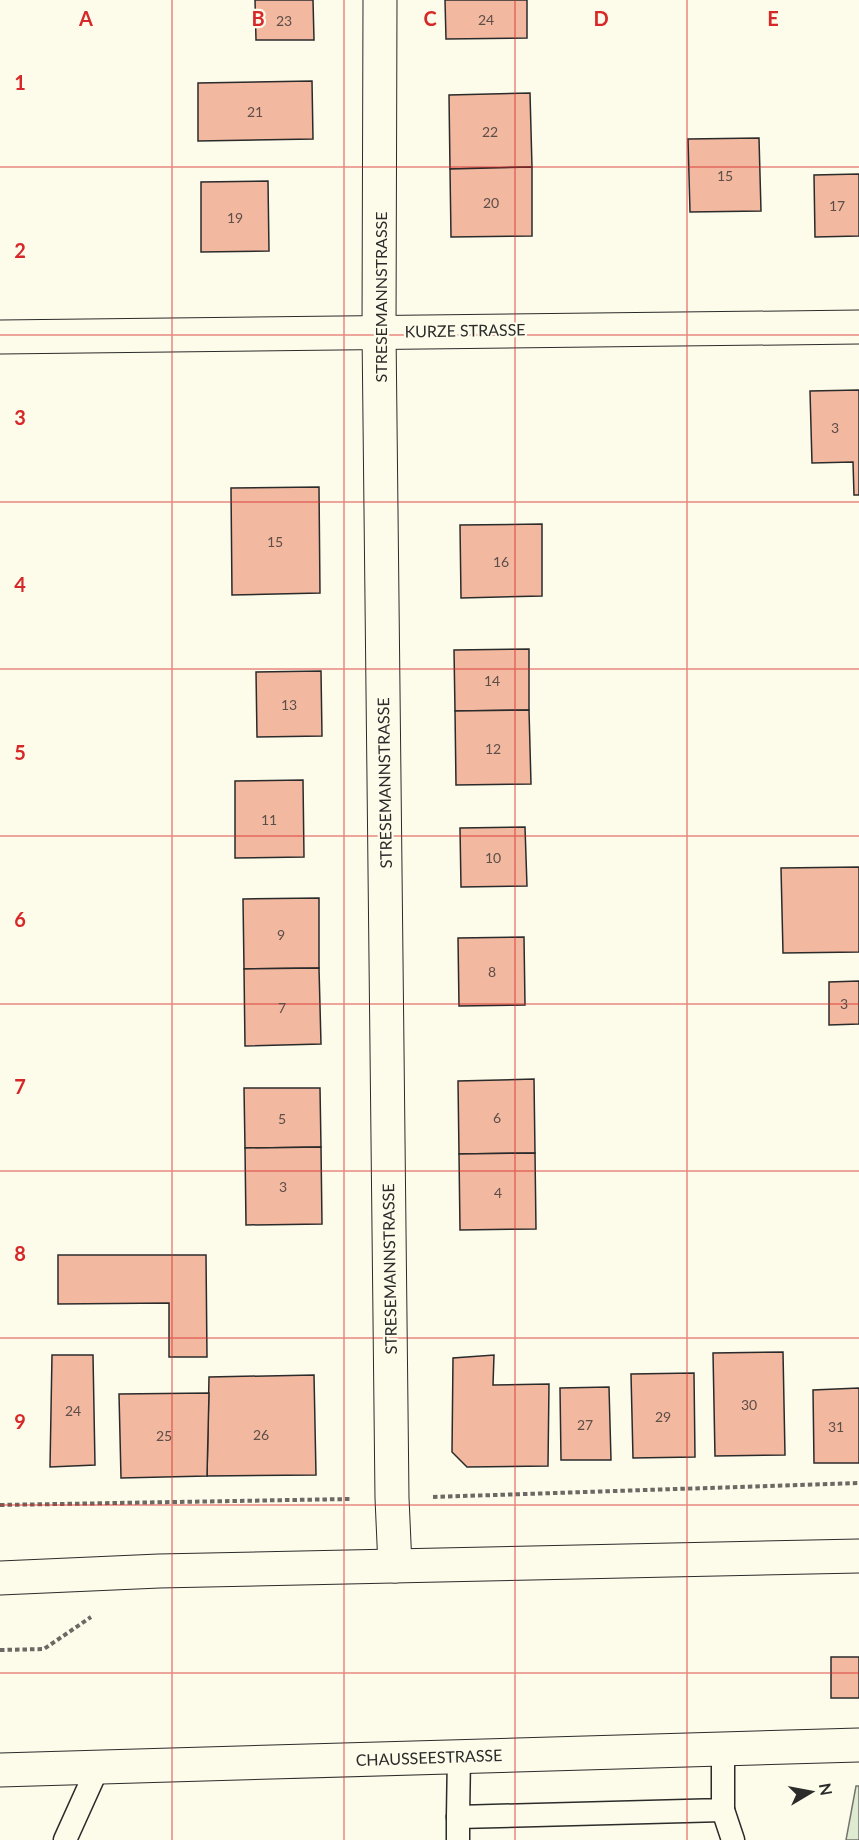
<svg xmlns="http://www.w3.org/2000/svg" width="859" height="1840" font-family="Lato,sans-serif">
	<rect width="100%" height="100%" fill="#fdfbea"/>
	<path fill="#deebd1" stroke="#74746e" stroke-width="1.5" d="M 856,1786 L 859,1786 L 859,1840 L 846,1840 Z"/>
	<g fill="#f2b8a0" stroke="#2b2b2b" stroke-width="1.5">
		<path d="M 255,0 L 313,0 L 314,40 L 256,40 Z"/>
		<path d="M 445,0 L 527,0 L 527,38 L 446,39 Z"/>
		<path d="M 312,81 L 313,139 L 198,141 L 198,83 Z"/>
		<path d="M 530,93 L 532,167 L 450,169 L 449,95 Z"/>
		<path d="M 759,138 L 761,211 L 690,212 L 688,139 Z"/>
		<path d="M 532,167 L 532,236 L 451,237 L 450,169 Z"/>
		<path d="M 859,174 L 859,236 L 815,237 L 814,175 Z"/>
		<path d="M 268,181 L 269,251 L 201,252 L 201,182 Z"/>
		<path d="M 859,390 L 859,495 L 854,495 L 853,462 L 812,463 L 810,391 Z"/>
		<path d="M 319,487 L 320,593 L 232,595 L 231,488 Z"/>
		<path d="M 542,524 L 542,596 L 461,598 L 460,525 Z"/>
		<path d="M 529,649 L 529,710 L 455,711 L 454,650 Z"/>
		<path d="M 321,671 L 322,736 L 257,737 L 256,672 Z"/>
		<path d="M 529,710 L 531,784 L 456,785 L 455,711 Z"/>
		<path d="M 303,780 L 304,857 L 235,858 L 235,781 Z"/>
		<path d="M 525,827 L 527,886 L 461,887 L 460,828 Z"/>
		<path d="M 859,867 L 859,952 L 783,953 L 781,868 Z"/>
		<path d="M 319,898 L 319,968 L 244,969 L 243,899 Z"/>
		<path d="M 524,937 L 525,1005 L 459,1006 L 458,938 Z"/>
		<path d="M 319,968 L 321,1044 L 245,1046 L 244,969 Z"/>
		<path d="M 859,981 L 859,1024 L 829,1025 L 829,982 Z"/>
		<path d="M 534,1079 L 535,1153 L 459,1154 L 458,1081 Z"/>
		<path d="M 244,1088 L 320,1088 L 321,1147 L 245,1148 Z"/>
		<path d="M 321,1147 L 322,1224 L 246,1225 L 245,1148 Z"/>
		<path d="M 535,1153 L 536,1229 L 460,1230 L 459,1154 Z"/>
		<path d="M 58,1255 L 206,1255 L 207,1357 L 169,1357 L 169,1303 L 58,1304 Z"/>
		<path d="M 783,1352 L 785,1455 L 715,1456 L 713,1353 Z"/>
		<path d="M 52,1355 L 93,1355 L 95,1465 L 50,1467 Z"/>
		<path d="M 494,1355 L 493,1385 L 549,1384 L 548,1466 L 467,1467 L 452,1452 L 453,1358 Z"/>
		<path d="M 694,1373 L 695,1457 L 633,1458 L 631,1374 Z"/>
		<path d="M 314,1375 L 316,1475 L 207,1476 L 209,1377 Z"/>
		<path d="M 609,1387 L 611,1460 L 561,1460 L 560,1388 Z"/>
		<path d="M 859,1388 L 859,1463 L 814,1463 L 813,1390 Z"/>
		<path d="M 209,1393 L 207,1476 L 121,1478 L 119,1394 Z"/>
		<rect x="831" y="1657" width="28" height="41"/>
	</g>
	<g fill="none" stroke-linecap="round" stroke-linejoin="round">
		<defs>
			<g id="lane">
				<path d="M 459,1755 L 458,1817 L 723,1810 L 723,1749"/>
				<path d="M 723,1810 L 733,1840"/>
				<path d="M 65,1840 L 98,1767"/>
				<path d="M 458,1840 L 458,1817"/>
			</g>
			<g id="street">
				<path d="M 380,0 L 379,331 L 392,1498 L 395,1566"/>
				<path d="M 0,337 L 859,327"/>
				<path d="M 0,1770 L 859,1745"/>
			</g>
			<path id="secondary" d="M 0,1578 L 159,1571 L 859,1556"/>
		</defs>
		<use href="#lane" stroke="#2b2b2b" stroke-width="25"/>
		<use href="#street" stroke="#2b2b2b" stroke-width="35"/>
		<use href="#secondary" stroke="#2b2b2b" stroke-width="35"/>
		<g stroke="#6a6964" stroke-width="4" stroke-dasharray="4.5 3" stroke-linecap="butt">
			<path d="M 433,1497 L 859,1483"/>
			<path d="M 0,1505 L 350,1499"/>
			<path d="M 0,1650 L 44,1649 L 91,1617"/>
		</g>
		<use href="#lane" stroke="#fdfbea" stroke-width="22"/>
		<use href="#street" stroke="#fdfbea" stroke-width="33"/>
		<use href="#secondary" stroke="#fdfbea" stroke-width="33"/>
	</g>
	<path fill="none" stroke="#d62828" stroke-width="1.5" stroke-opacity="0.55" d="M 172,0 L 172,1840M 344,0 L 344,1840M 515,0 L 515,1840M 687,0 L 687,1840M 0,167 L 859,167M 0,335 L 859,335M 0,502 L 859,502M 0,669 L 859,669M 0,836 L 859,836M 0,1004 L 859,1004M 0,1171 L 859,1171M 0,1338 L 859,1338M 0,1505 L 859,1505M 0,1673 L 859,1673"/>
	<g text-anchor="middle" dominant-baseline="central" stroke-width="4.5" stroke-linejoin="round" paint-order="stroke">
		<g font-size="14" fill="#5d4e48">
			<text x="486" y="19">24</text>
			<text x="284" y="20">23</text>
			<text x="255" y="111">21</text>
			<text x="490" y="131">22</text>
			<text x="725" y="175">15</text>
			<text x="491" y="202">20</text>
			<text x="837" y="205">17</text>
			<text x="235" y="217">19</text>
			<text x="835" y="427">3</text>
			<text x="275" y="541">15</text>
			<text x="501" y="561">16</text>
			<text x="492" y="680">14</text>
			<text x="289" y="704">13</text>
			<text x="493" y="748">12</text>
			<text x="269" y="819">11</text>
			<text x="493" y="857">10</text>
			<text x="281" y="934">9</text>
			<text x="492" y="971">8</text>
			<text x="844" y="1003">3</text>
			<text x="282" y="1007">7</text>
			<text x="497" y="1117">6</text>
			<text x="282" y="1118">5</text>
			<text x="283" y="1186">3</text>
			<text x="498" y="1192">4</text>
			<text x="749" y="1404">30</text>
			<text x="73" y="1410">24</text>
			<text x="663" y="1416">29</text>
			<text x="585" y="1424">27</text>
			<text x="836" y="1426">31</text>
			<text x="261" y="1434">26</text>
			<text x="164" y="1435">25</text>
		</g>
		<g font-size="16" fill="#2b2b2b" stroke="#fdfbea">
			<text transform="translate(380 297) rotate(-90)">STRESEMANNSTRASSE</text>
			<text transform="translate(465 330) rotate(-1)">KURZE STRASSE</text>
			<text transform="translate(384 783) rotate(-91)">STRESEMANNSTRASSE</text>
			<text transform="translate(389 1269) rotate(-91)">STRESEMANNSTRASSE</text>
			<text transform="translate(429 1757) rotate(-2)">CHAUSSEESTRASSE</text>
		</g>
	</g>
	<g font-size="20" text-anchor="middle" font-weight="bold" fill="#d62828" stroke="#fdfbea" stroke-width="4.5" stroke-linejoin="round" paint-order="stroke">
		<text x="86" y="26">A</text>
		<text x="258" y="26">B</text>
		<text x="430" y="26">C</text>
		<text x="601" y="26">D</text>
		<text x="773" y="26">E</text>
		<text x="20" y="90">1</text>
		<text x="20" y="258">2</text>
		<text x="20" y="425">3</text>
		<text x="20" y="592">4</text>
		<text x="20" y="760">5</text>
		<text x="20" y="927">6</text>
		<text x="20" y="1094">7</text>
		<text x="20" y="1261">8</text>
		<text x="20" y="1429">9</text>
	</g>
	<g transform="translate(811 1792) rotate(80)" stroke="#fdfbea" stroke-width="4.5" paint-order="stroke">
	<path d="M0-4.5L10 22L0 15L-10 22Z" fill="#2b2b2b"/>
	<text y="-9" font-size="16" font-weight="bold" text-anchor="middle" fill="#2b2b2b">N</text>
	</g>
</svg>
